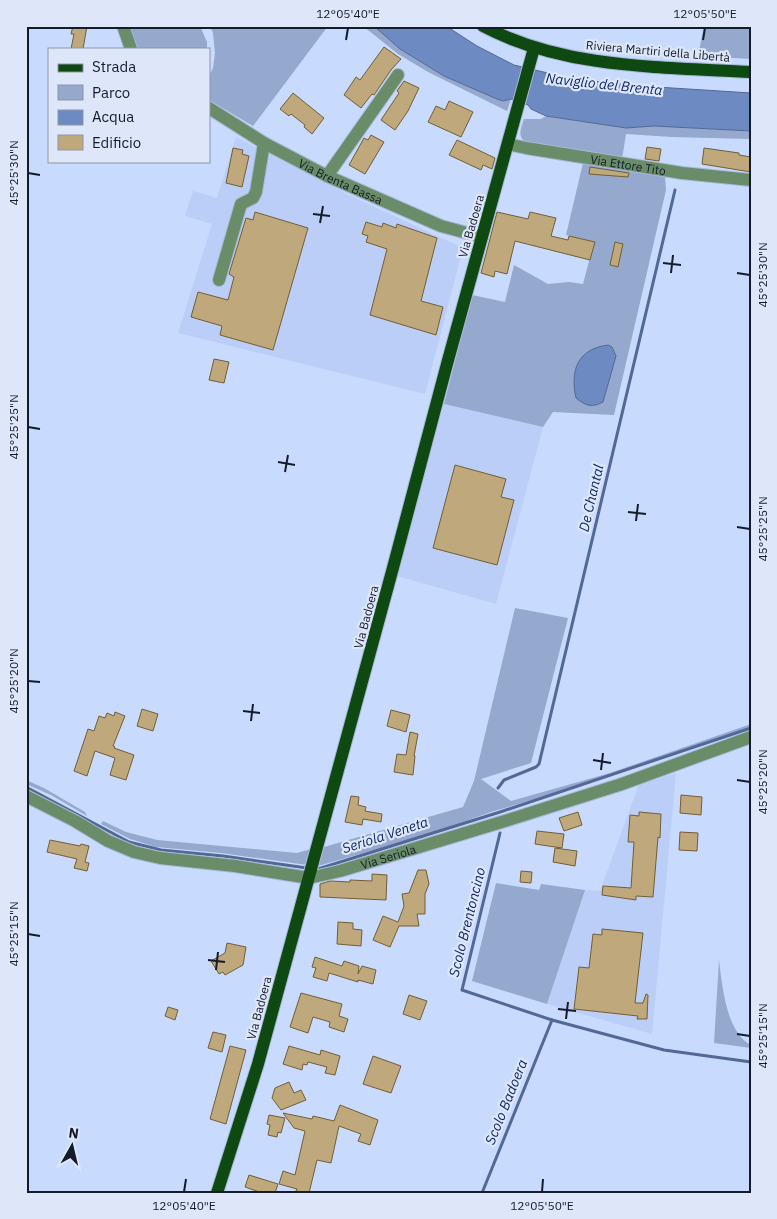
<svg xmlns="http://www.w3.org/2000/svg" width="777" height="1219" font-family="'IBM Plex Sans',sans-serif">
	<rect width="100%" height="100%" fill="#c8dafe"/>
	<g fill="#bbcef7">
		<path d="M 236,137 L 347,194 L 463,248 L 425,394 L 178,333 L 212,224 L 185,216 L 193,191 L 217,198 Z"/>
		<path d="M 444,404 L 543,427 L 496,604 L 397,576 Z"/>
		<path d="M 676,773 L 652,1034 L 547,1004 L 585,890 L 600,891 L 639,784 Z"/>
	</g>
	<g fill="#95a8cd">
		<path d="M 129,26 L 200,26 L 207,42 L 207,49 L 138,49 Z"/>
		<path d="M 210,26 L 328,26 L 253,126 L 209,100 L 209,76 L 213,68 L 215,53 L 213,33 Z"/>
		<path d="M 363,26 L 374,26 L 400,49 L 444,76 L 497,99 L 503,101 L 511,99 L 507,111 L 428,72 L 398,54 Z"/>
		<path d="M 704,26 L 751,26 L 751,59 L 698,56 Z"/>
		<path d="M 546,116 L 626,128 L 654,126 L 751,131 L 751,139 L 672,137 L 626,134 L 622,159 L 526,143 C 517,136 521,128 524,119 L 541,119 Z"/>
		<path d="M 583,163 L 620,167 L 665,177 L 666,190 L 614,415 L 553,412 L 543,427 L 444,404 L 472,295 L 505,302 L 514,265 L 548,284 L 569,282 L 583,284 L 594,242 L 566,235 Z"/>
		<path d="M 515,608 L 568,618 L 531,763 L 481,779 L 511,801 L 610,773 L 751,724 L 751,727 L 552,794 L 491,812 L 427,835 L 318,866 L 324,847 L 463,807 L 474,781 Z"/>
		<path d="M 26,780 L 44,788 L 85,812 L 87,816 L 51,795 L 26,784 Z"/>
		<path d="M 103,821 L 126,832 L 157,840 L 297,853 L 311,849 L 307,865 L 221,853 L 156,847 L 130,839 L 101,824 Z"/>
		<path d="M 496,883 L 539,890 L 541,884 L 585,890 L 547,1004 L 472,981 Z"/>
		<path d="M 719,960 C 722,984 726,1033 751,1045 L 751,1048 L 714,1043 Z"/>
	</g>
	<g fill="#6e8ac2" stroke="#536995">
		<path d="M 374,26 L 446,26 L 477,46 L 514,65 L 573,79 L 641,86 L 751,93 L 751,131 L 654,126 L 626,128 L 546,116 L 531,109 L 528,105 L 511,99 L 503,101 L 497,99 L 444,76 L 400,49 Z"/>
		<path d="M 608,345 L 612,347 L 616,356 L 603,402 C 592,408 586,406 576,398 C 570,371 577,349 608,345 Z"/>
	</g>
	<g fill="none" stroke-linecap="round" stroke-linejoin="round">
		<g stroke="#536995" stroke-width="3">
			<path d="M 26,787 L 129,842 L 161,850 L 223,856 L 307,868"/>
			<path d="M 498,788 L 504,780 L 536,767 L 539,764 L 675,190"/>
			<path d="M 500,833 L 462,990 L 552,1020 L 664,1050 L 751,1062"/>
			<path d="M 313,868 L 318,869 L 500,812 L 751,728"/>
			<path d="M 482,1193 L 552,1020"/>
		</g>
	</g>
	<g fill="#bfa87b" stroke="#735e33">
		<path d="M 73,26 L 87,26 L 83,49 L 71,49 L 74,34 L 71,34 Z"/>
		<path d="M 384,47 L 401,59 L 391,70 L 374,95 L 372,94 L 361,108 L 344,95 L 356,77 L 360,80 Z"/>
		<path d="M 404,81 L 419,88 L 408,111 L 395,130 L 381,120 L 399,93 L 397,91 Z"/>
		<path d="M 293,93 L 324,118 L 312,134 L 304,127 L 305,125 L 291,114 L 289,116 L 280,109 Z"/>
		<path d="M 449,101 L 473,112 L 461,137 L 428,122 L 436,106 L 445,110 Z"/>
		<path d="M 371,135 L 384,142 L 365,174 L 349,165 L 364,138 L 368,140 Z"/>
		<path d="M 457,140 L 495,158 L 492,169 L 483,165 L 481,170 L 449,155 Z"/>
		<path d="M 647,147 L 661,149 L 659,161 L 645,159 Z"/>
		<path d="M 233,148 L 243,150 L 242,154 L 249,156 L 242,187 L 226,183 Z"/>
		<path d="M 704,148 L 739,153 L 739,155 L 751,157 L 751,172 L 702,164 Z"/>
		<path d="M 590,167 L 629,173 L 628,177 L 589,174 Z"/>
		<path d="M 255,212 L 308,228 L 273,350 L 220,335 L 222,326 L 191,317 L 198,292 L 228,300 L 234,277 L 229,274 L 246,218 L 253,220 Z"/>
		<path d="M 497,212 L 528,219 L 530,212 L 556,218 L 551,236 L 568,240 L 569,236 L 595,242 L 590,260 L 515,241 L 507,274 L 495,271 L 494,277 L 481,273 Z"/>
		<path d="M 366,222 L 382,227 L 383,223 L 396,228 L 397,224 L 437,238 L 421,301 L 443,307 L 436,335 L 370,315 L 387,249 L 366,242 L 368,236 L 362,234 Z"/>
		<path d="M 615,242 L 623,244 L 618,267 L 610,265 Z"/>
		<path d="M 214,359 L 229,362 L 224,383 L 209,380 Z"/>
		<path d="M 455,465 L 506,479 L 501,497 L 514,500 L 497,565 L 433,548 Z"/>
		<path d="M 142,709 L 158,714 L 153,731 L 137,726 Z"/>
		<path d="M 391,710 L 410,715 L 406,732 L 387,726 Z"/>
		<path d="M 115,712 L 125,716 L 113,746 L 115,747 L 114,748 L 134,755 L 126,780 L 110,775 L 115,758 L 95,751 L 87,776 L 74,771 L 88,729 L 94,731 L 99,716 L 105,718 L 107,713 L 114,716 Z"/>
		<path d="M 410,732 L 418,734 L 414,756 L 415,756 L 413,775 L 394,772 L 397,754 L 406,755 Z"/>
		<path d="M 681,795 L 702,797 L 701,815 L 680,813 Z"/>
		<path d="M 351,796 L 359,797 L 358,805 L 366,807 L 365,811 L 382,814 L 381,822 L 363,819 L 362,825 L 345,822 Z"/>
		<path d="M 578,812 L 582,825 L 564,831 L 559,818 Z"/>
		<path d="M 639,812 L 661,814 L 660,838 L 658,837 L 653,897 L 636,896 L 636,900 L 602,895 L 603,886 L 631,888 L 634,842 L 628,842 L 630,815 L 639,816 Z"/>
		<path d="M 537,831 L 564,834 L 562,848 L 535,844 Z"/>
		<path d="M 680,832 L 698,833 L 697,851 L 679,850 Z"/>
		<path d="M 50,840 L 80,846 L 81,844 L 89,846 L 85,862 L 89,863 L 87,871 L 74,868 L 77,859 L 47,852 Z"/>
		<path d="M 555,848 L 577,851 L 575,866 L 553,862 Z"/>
		<path d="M 418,870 L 426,870 L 429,884 L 425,894 L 425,914 L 417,914 L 419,926 L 399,926 L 390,947 L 373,940 L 383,916 L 398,922 L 404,906 L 402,894 L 409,893 Z"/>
		<path d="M 521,871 L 532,872 L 531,883 L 520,882 Z"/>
		<path d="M 372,874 L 387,875 L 386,900 L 320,897 L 320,884 L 330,881 L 350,882 L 350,880 L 372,881 Z"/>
		<path d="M 338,922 L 353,923 L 353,929 L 362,930 L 361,946 L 337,944 Z"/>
		<path d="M 602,929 L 643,933 L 635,1003 L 643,1003 L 646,994 L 648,995 L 647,1019 L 637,1019 L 638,1016 L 574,1009 L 579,967 L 589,968 L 593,934 L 602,935 Z"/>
		<path d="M 227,943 L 246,947 L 243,965 L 225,975 L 223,972 L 219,974 L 211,961 L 225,953 Z"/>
		<path d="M 315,957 L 342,966 L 344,961 L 359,966 L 358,974 L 362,966 L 376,970 L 373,984 L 358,980 L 358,982 L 329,973 L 327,981 L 313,977 L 316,968 L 312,967 Z"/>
		<path d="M 301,993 L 342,1004 L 339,1016 L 348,1019 L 344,1032 L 329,1027 L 330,1022 L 313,1017 L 308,1033 L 290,1027 Z"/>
		<path d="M 409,995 L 427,1001 L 420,1020 L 403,1014 Z"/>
		<path d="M 168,1007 L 178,1010 L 175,1020 L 165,1016 Z"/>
		<path d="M 213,1032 L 226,1035 L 222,1052 L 208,1048 Z"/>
		<path d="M 230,1046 L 246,1050 L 226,1124 L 210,1119 Z"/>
		<path d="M 289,1046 L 320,1055 L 321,1050 L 340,1056 L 335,1075 L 325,1073 L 327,1067 L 308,1062 L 307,1065 L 303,1064 L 302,1070 L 283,1064 Z"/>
		<path d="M 373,1056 L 401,1066 L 391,1093 L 363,1084 Z"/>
		<path d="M 289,1082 L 294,1093 L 301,1090 L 306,1100 L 281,1110 L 272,1098 L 275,1088 Z"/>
		<path d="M 340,1105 L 378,1120 L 370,1145 L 358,1141 L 361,1134 L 339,1126 L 331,1163 L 317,1160 L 309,1193 L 296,1191 L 297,1189 L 279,1184 L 283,1171 L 295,1175 L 305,1131 L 294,1128 L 283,1113 L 312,1119 L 313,1116 L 334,1121 Z"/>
		<path d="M 269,1115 L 285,1118 L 281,1133 L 278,1132 L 277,1137 L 268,1135 L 270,1125 L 267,1124 Z"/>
		<path d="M 249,1175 L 278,1184 L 275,1193 L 262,1193 L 245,1187 Z"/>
	</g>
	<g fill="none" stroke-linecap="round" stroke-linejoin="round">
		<defs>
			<g id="minor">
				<path d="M 123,26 L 131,49"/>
				<path id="s1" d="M 209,108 L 264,143 L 327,176 L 441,226 L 482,237"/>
				<path id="s2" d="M 508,144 L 526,148 L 682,173 L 751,180"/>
				<path d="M 327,176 L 398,75"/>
				<path d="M 219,280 L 241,204 L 253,198 L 256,192 L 264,143"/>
				<path id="s3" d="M 26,796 L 75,821 L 108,841 L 134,852 L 160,858 L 235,866 L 309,878 L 340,871 L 505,821 L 622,784 L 751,737"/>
			</g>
			<g id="major">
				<path d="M 483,26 C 564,69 661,67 751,72"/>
				<path d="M 217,1193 L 258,1064 L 394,564 L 447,364 L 534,48"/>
			</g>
		</defs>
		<use href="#minor" stroke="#a8b8d8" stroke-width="14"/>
		<use href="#major" stroke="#a8b8d8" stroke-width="14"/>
		<use href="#minor" stroke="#698d68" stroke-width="12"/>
		<use href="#major" stroke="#0e4912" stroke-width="12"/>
	</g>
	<path fill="none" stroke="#141b2b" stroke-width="2" d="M 346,40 L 348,28M 703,40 L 705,28M 28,173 L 40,175M 313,214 L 330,216M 320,223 L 323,206M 663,263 L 681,265M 671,273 L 673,255M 737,273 L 750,275M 28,427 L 40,429M 278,462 L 295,465M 285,472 L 288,455M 628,512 L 646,514M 636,521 L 638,504M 737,527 L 750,529M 28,681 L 40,682M 243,711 L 260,713M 251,721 L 253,704M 593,760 L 611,763M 601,770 L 603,753M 737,780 L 750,782M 28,934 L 40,936M 208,960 L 225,962M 216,970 L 218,952M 558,1009 L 576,1011M 566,1019 L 568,1002M 737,1034 L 750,1036M 184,1192 L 186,1179M 542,1192 L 543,1179"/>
	<g text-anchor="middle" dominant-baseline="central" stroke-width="4.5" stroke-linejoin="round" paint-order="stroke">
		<g font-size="12" fill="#141b2b" stroke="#dee7f9">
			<text transform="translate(658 51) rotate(5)">Riviera Martiri della Libertà</text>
			<text stroke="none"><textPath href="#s2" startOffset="122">Via Ettore Tito</textPath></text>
			<text stroke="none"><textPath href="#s1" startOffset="151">Via Brenta Bassa</textPath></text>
			<text transform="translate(471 226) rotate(-74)">Via Badoera</text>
			<text transform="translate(366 617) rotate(-75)">Via Badoera</text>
			<text stroke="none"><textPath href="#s3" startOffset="381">Via Seriola</textPath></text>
			<text transform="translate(259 1008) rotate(-75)">Via Badoera</text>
		</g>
		<g font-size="14" font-style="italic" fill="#0d276a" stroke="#dee7f9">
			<text transform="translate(604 84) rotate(6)">Naviglio del Brenta</text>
			<text transform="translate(591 498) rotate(-77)">De Chantal</text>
			<text transform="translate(385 835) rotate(-18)">Seriola Veneta</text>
			<text transform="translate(467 922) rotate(-76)">Scolo Brentoncino</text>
			<text transform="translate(506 1102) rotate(-68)">Scolo Badoera</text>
		</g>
	</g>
	<rect width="777" height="1219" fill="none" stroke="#dee7f9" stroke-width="55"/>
	<rect x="48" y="48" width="162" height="115" fill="#dee7f9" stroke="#8d95a7"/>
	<rect x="58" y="64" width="25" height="8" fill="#0e4912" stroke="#8d95a7"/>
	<text x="92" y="72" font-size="15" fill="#141b2b">Strada</text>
	<rect x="58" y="85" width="25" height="15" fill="#95a8cd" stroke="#8d95a7"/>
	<text x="92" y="98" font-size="15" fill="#141b2b">Parco</text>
	<rect x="58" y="110" width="25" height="15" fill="#6e8ac2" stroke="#8d95a7"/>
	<text x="92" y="122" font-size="15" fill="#141b2b">Acqua</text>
	<rect x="58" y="135" width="25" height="15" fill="#bfa87b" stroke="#8d95a7"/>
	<text x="92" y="148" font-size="15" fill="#141b2b">Edificio</text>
	<g transform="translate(72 1146) rotate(8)" stroke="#dee7f9" stroke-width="4" paint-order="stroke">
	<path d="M0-4L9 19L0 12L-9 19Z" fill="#141b2b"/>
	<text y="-8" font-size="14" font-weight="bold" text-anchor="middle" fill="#141b2b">N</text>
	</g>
	<rect x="28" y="28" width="722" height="1164" fill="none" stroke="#141b2b" stroke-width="2"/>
	<g font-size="12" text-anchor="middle" fill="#141b2b">
		<text x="348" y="18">12°05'40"E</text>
		<text x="705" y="18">12°05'50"E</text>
		<text transform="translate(14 173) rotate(-90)" y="4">45°25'30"N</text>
		<text transform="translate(763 275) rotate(-90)" y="4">45°25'30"N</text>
		<text transform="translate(14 427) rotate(-90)" y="4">45°25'25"N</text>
		<text transform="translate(763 529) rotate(-90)" y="4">45°25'25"N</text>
		<text transform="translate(14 681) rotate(-90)" y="4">45°25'20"N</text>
		<text transform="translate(763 782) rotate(-90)" y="4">45°25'20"N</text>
		<text transform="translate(14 934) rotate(-90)" y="4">45°25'15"N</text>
		<text transform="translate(763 1036) rotate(-90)" y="4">45°25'15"N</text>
		<text x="184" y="1210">12°05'40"E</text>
		<text x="542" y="1210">12°05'50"E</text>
	</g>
</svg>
